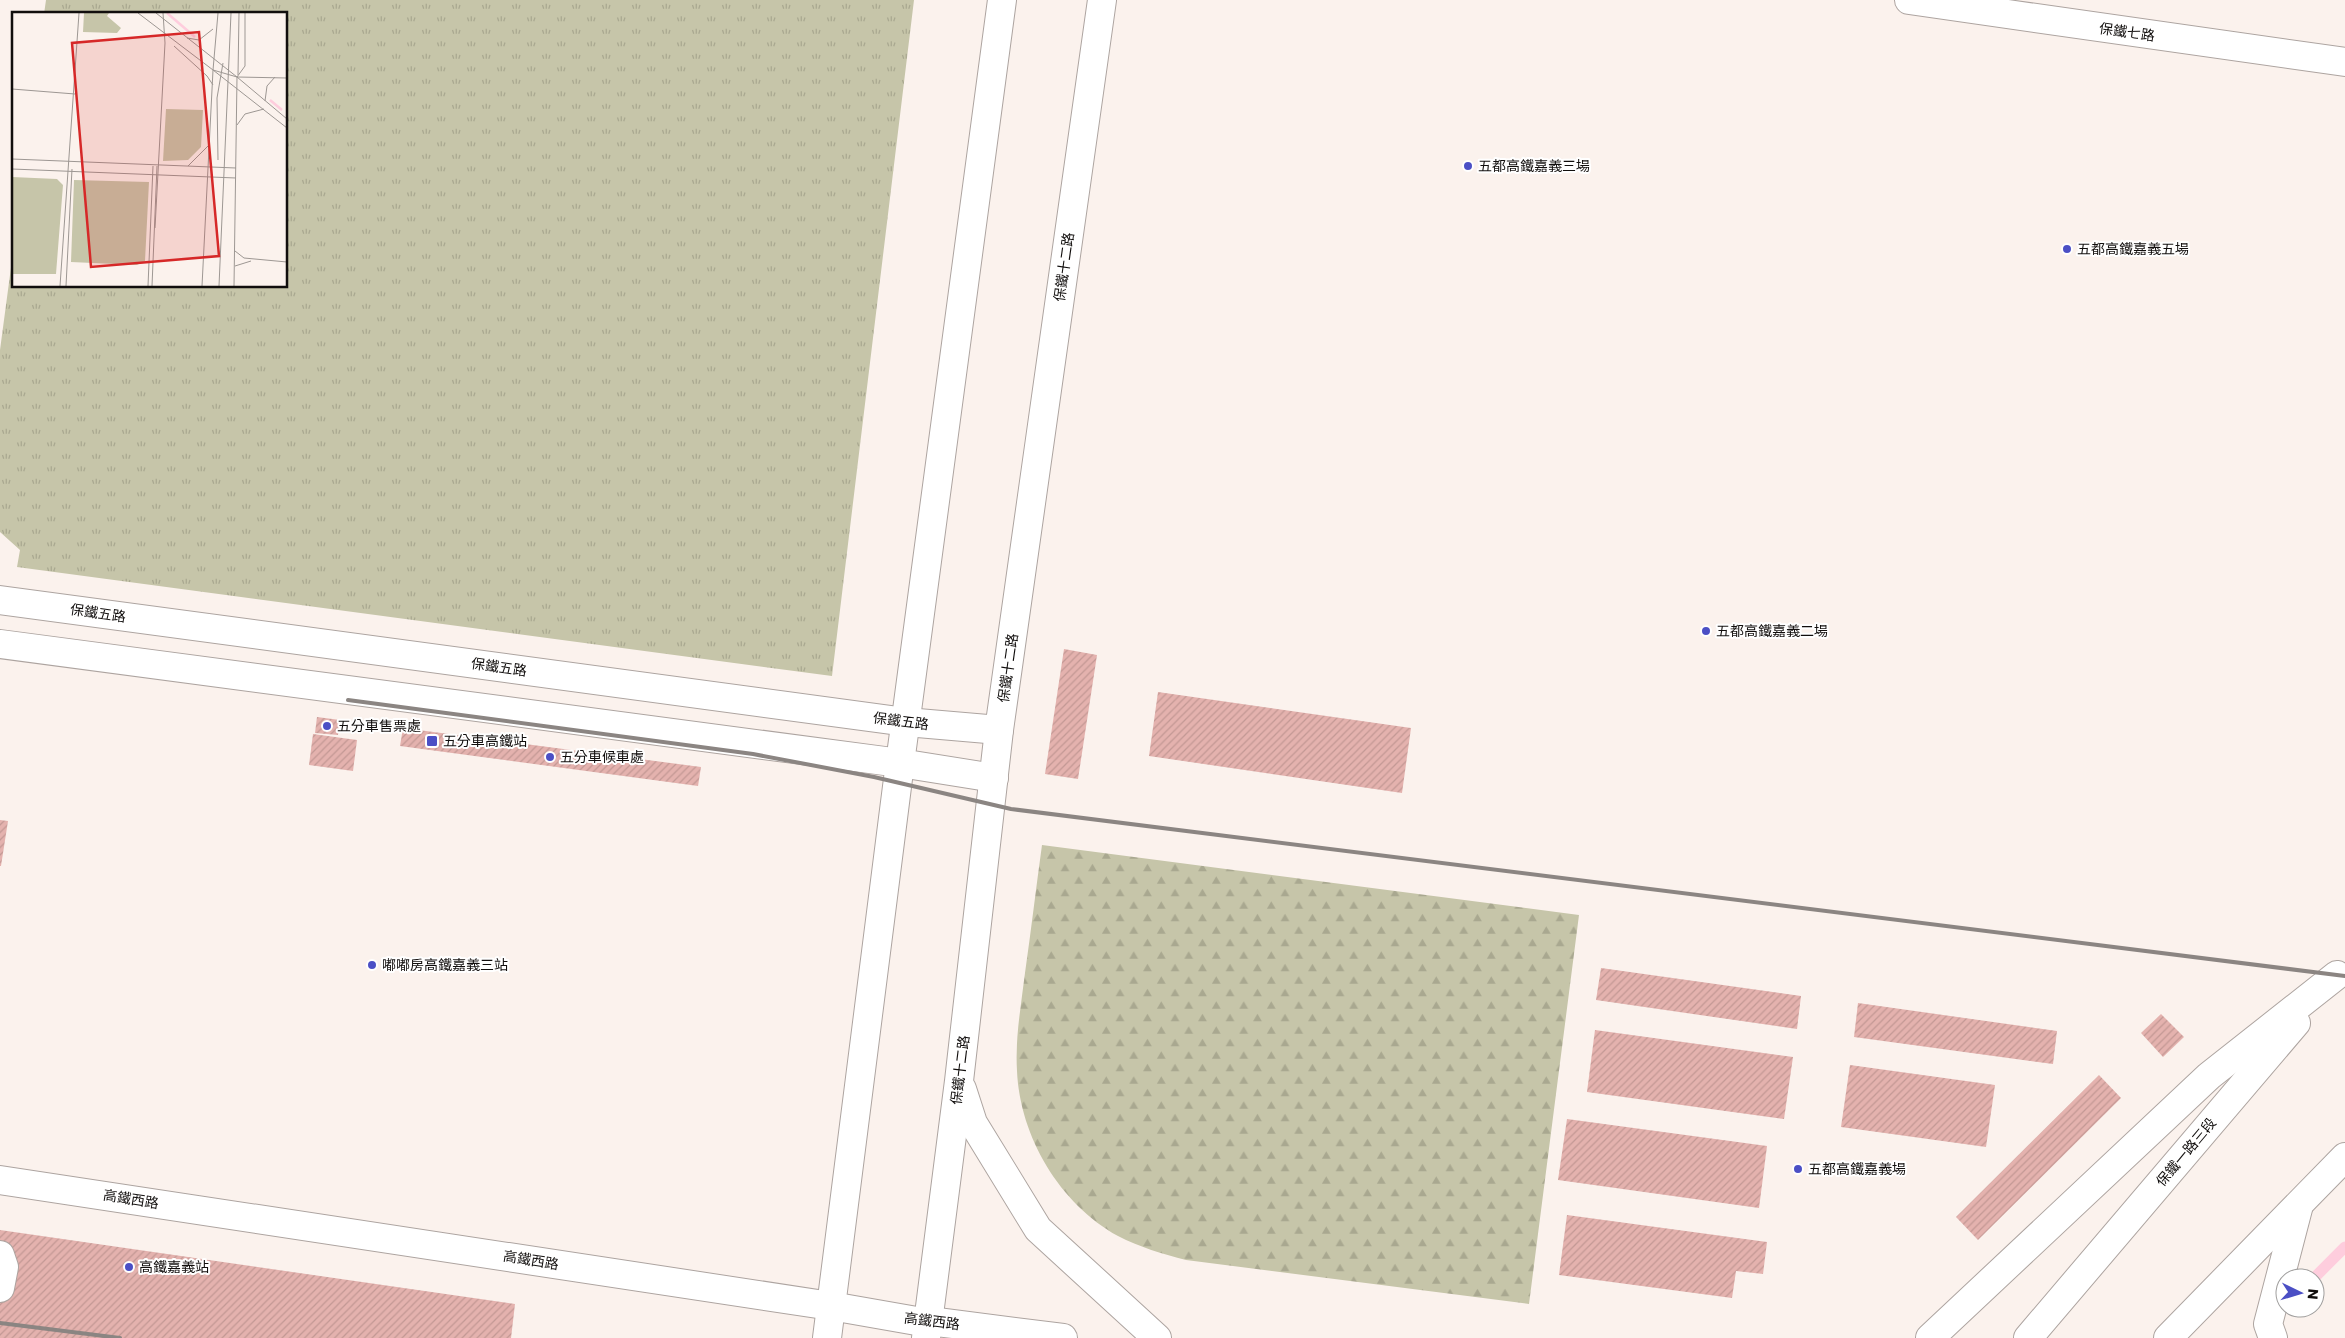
<svg xmlns="http://www.w3.org/2000/svg" width="2345" height="1338" font-family="Poppins,'Noto Sans TC',sans-serif">
	<defs>
		<pattern id="grass-tufts" width="24" height="20" patternUnits="userSpaceOnUse" patternTransform="scale(1.25)"><rect width="24" height="20" fill="#c6c5a9"/><path d="M3 7l-1-3M5 7V3M7 7l1-3M15 17l-1-3M17 17v-4M19 17l1-3" fill="none" stroke="#a9a890"/></pattern>
		<pattern id="forest-firs" width="22" height="20" patternUnits="userSpaceOnUse" patternTransform="scale(1.25)"><rect width="22" height="20" fill="#c6c5a9"/><path d="M5 1l3.5 6h-7zM16 11l3.5 6h-7z" fill="#a9a890"/></pattern>
		<pattern id="building-hatch" width="6" height="6" patternUnits="userSpaceOnUse" patternTransform="scale(1.25)"><rect width="6" height="6" fill="#e4b2ae"/><path d="M-1 1l2-2M0 6l6-6M5 7l2-2" fill="none" stroke="#c39894"/></pattern>
	</defs>
	<rect width="100%" height="100%" fill="#fbf2ed"/>
	<path fill="url(#grass-tufts)" d="M 46,0 L 914,0 L 832,676 L 17,567 L 20,550 L 0,532 L 0,350 L 14,245 L 14,286 L 286,286 L 286,14 L 44,14 Z"/>
	<path fill="url(#forest-firs)" d="M 1042,845 L 1579,915 L 1529,1304 L 1186,1260 C 1163,1254 1139,1247 1118,1236 C 1060,1204 1020,1137 1017,1071 C 1015,1038 1021,1006 1025,973 C 1031,931 1036,888 1042,845 Z"/>
	<g fill="none" stroke-linecap="round" stroke-linejoin="round">
		<path stroke="#fecddd" stroke-width="11" d="M 2314,1278 L 2345,1247"/>
	</g>
	<g fill="url(#building-hatch)">
		<path d="M 1064,649 L 1097,655 L 1078,779 L 1045,774 Z"/>
		<path d="M 1158,692 L 1411,728 L 1402,793 L 1149,756 Z"/>
		<path d="M 317,717 L 340,720 L 338,735 L 315,733 Z"/>
		<path d="M 403,728 L 701,767 L 698,786 L 400,746 Z"/>
		<path d="M 313,734 L 357,740 L 353,771 L 309,765 Z"/>
		<path d="M 0,820 L 8,821 L 1,866 L 0,866 Z"/>
		<path d="M 1601,968 L 1801,996 L 1797,1029 L 1596,1000 Z"/>
		<path d="M 1858,1003 L 2057,1031 L 2053,1064 L 1854,1037 Z"/>
		<path d="M 2161,1014 L 2184,1037 L 2163,1057 L 2141,1033 Z"/>
		<path d="M 1595,1030 L 1793,1057 L 1784,1119 L 1587,1092 Z"/>
		<path d="M 1850,1065 L 1995,1085 L 1986,1147 L 1841,1127 Z"/>
		<path d="M 2099,1075 L 2121,1098 L 1978,1240 L 1956,1217 Z"/>
		<path d="M 1567,1119 L 1767,1146 L 1759,1208 L 1558,1180 Z"/>
		<path d="M 1567,1215 L 1767,1242 L 1763,1274 L 1736,1271 L 1732,1298 L 1559,1275 Z"/>
		<path d="M 0,1230 L 515,1304 L 511,1338 L 0,1338 Z"/>
	</g>
	<g fill="none" stroke-linecap="round" stroke-linejoin="round">
		<defs>
			<g id="minor">
				<path d="M 1909,0 L 2345,62"/>
				<path d="M 0,600 L 906,722 L 999,730"/>
				<path d="M 0,644 L 900,763 L 994,778"/>
				<path d="M 962,1089 L 973,1123 L 1038,1229 L 1157,1338"/>
				<path d="M 0,1180 L 831,1306 L 928,1323 L 937,1322 L 1063,1338"/>
				<path d="M 0,1255 L 4,1267 L 0,1288"/>
				<path d="M 827,1338 L 900,763 L 1002,0"/>
				<path d="M 926,1338 L 959,1081 L 999,730 L 1102,0"/>
				<path d="M 1930,1338 L 2209,1076 L 2337,975"/>
				<path d="M 2028,1338 L 2296,1023"/>
				<path d="M 2168,1338 L 2345,1157"/>
			</g>
			<path id="major" d="M 2273,1338 L 2268,1324 L 2299,1205"/>
		</defs>
		<use href="#minor" stroke="#ada4a0" stroke-width="30"/>
		<use href="#major" stroke="#ada4a0" stroke-width="30"/>
		<use href="#minor" stroke="#fff" stroke-width="28"/>
		<use href="#major" stroke="#fff" stroke-width="28"/>
		<g stroke="#8b8582" stroke-width="4">
			<path d="M 348,700 L 753,754 L 874,777 L 1011,809 L 2345,976"/>
			<path d="M 0,1323 L 120,1338"/>
		</g>
	</g>
	<g fill="#4b4fc5" stroke="#fff" stroke-width="2">
		<circle cx="1468" cy="166" r="5"/>
		<circle cx="2067" cy="249" r="5"/>
		<circle cx="1706" cy="631" r="5"/>
		<circle cx="327" cy="726" r="5"/>
		<rect x="426" y="735" width="12" height="12" rx="2.5"/>
		<circle cx="550" cy="757" r="5"/>
		<circle cx="372" cy="965" r="5"/>
		<circle cx="1798" cy="1169" r="5"/>
		<circle cx="129" cy="1267" r="5"/>
	</g>
	<g text-anchor="middle" dominant-baseline="central" stroke-width="4" stroke-linejoin="round" paint-order="stroke">
		<g font-size="14" fill="#110e0d" stroke="#fff">
			<text transform="translate(2127 32) rotate(8)">保鐵七路</text>
			<text transform="translate(1064 267) rotate(-82)">保鐵十二路</text>
			<text transform="translate(98 613) rotate(8)">保鐵五路</text>
			<text transform="translate(499 667) rotate(8)">保鐵五路</text>
			<text transform="translate(1008 668) rotate(-82)">保鐵十二路</text>
			<text transform="translate(901 721) rotate(7)">保鐵五路</text>
			<text transform="translate(960 1070) rotate(-83)">保鐵十二路</text>
			<text transform="translate(2186 1152) rotate(-50)">保鐵一路三段</text>
			<text transform="translate(131 1199) rotate(9)">高鐵西路</text>
			<text transform="translate(531 1260) rotate(9)">高鐵西路</text>
			<text transform="translate(932 1321) rotate(7)">高鐵西路</text>
		</g>
		<g font-size="14" fill="#110e0d" stroke="#fff" text-anchor="start">
			<text x="1478" y="166">五都高鐵嘉義三場</text>
			<text x="2077" y="249">五都高鐵嘉義五場</text>
			<text x="1716" y="631">五都高鐵嘉義二場</text>
			<text x="337" y="726">五分車售票處</text>
			<text x="443" y="741">五分車高鐵站</text>
			<text x="560" y="757">五分車候車處</text>
			<text x="382" y="965">嘟嘟房高鐵嘉義三站</text>
			<text x="1808" y="1169">五都高鐵嘉義場</text>
			<text x="139" y="1267">高鐵嘉義站</text>
		</g>
	</g>
	<g transform="translate(12 12)">
		<rect width="275" height="275" fill="#fbf2ed"/>
		<path d="M 0,165 L 45,167 L 51,173 L 44,262 L 0,262 ZM 62,168 L 137,170 L 133,249 L 125,253 L 59,250 Z" fill="#c6c5a9"/>
		<path d="M 72,1 L 97,1 L 95,4 L 109,16 L 105,21 L 71,20 ZM 154,97 L 191,98 L 189,135 L 176,148 L 151,149 Z" fill="#c6c5a9"/>
		<path fill="none" stroke="#fecddd" stroke-width="2.5" d="M 155,1 L 183,25M 258,88 L 270,98"/>
		<path fill="none" stroke="#9d9793" stroke-width="1" d="M 126,1 L 201,58 L 225,65 L 275,66M 144,1 L 225,65 L 222,274M 206,1 L 201,58 L 275,116M 175,26 L 187,28 L 201,17M 162,34 L 195,64 L 201,73M 226,63 L 227,1M 225,65 L 233,54 L 233,1M 225,65 L 275,107M 0,77 L 63,82M 253,89 L 255,74 L 263,65M 225,113 L 233,102 L 252,97M 0,147 L 224,156M 206,148 L 205,86 L 211,51M 176,154 L 198,132M 0,157 L 224,166M 143,216 L 153,31 L 151,1M 223,239 L 232,246 L 275,250M 223,254 L 239,249M 48,274 L 67,1M 54,274 L 60,157M 136,274 L 141,154M 140,274 L 145,154M 190,274 L 201,58M 207,274 L 219,1"/>
		<path fill="#d62828" fill-opacity="0.15" stroke="#d62828" stroke-width="2.5" d="M 187,20 L 207,244 L 79,255 L 60,31 Z"/>
		<rect width="275" height="275" fill="none" stroke="#110e0d" stroke-width="2.5"/>
	</g>
	<g transform="translate(2300 1293) rotate(95)"><circle r="24" fill="#ffffff" stroke="#a09f9e"/>
	<path d="M0-4L9 19L0 12L-9 19Z" fill="#4b4fc5"/>
	<text y="-8" font-size="14" font-weight="bold" text-anchor="middle" fill="#110e0d">N</text>
	</g>
</svg>
